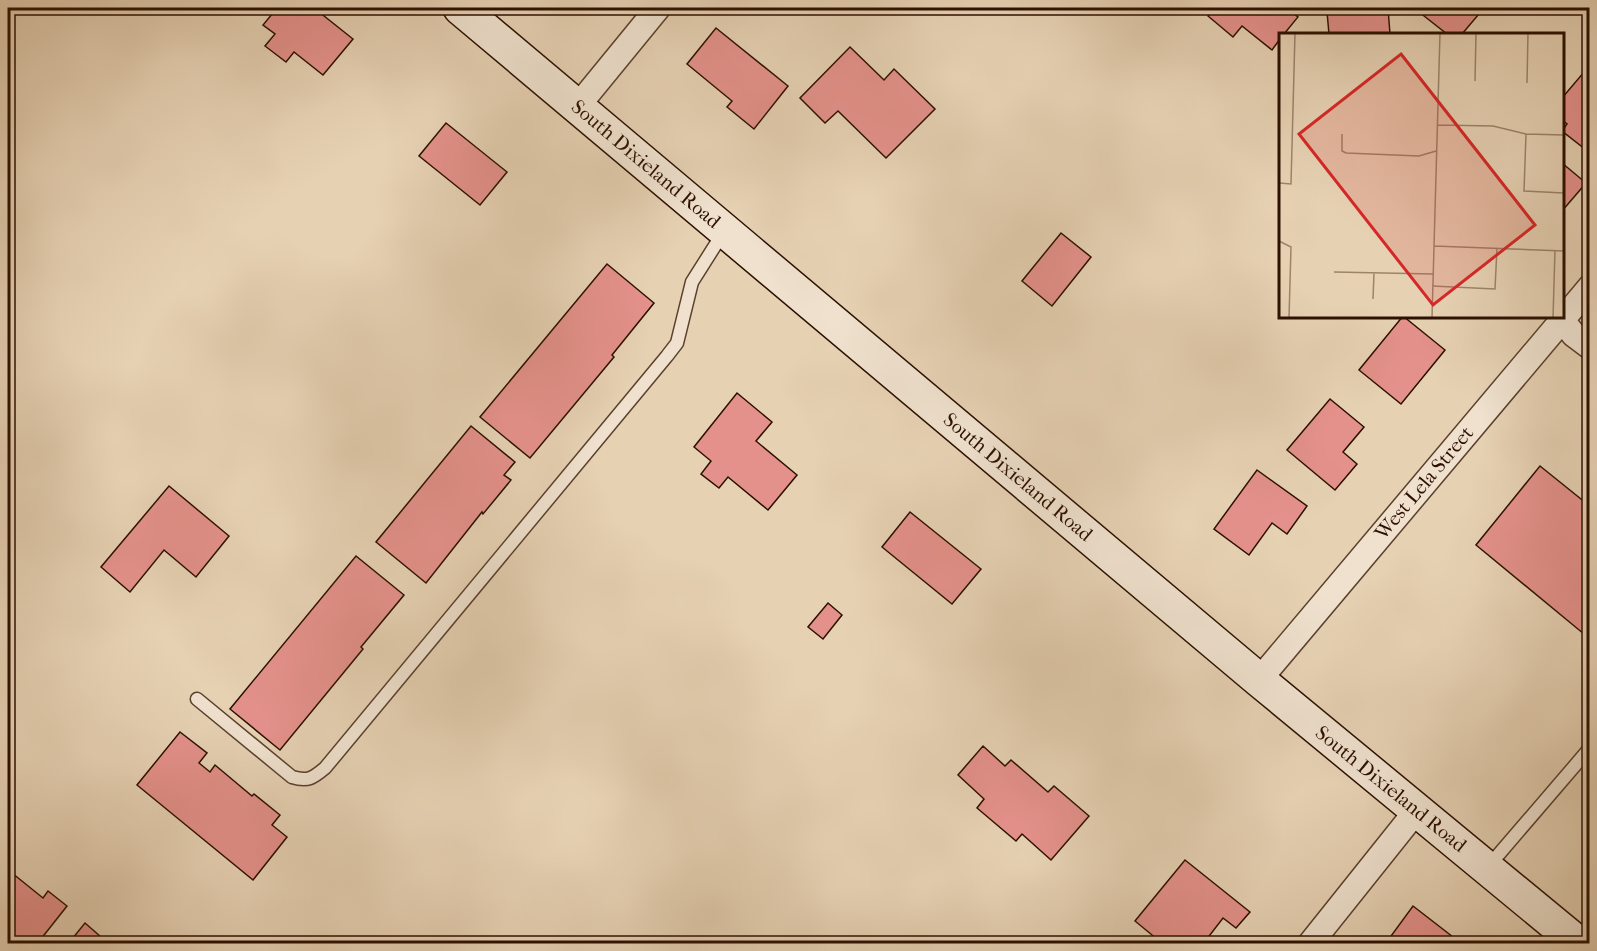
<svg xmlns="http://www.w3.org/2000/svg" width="1597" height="951" font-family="'IM FELL French Canon',serif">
	<rect width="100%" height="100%" fill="#e6d1b3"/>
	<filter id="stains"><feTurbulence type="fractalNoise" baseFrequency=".00333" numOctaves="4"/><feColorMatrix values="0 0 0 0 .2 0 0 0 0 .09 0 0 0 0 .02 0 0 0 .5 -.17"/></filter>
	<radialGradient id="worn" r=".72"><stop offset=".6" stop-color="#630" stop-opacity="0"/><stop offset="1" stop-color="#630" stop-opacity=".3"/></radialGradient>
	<g fill="#e4918b" stroke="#2c1000" stroke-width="1.5">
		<path d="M 277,8 L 314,8 L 353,39 L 323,75 L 294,52 L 286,62 L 265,46 L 275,34 L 263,25 Z"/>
		<path d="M 1215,8 L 1286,8 L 1298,17 L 1284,34 L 1280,34 L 1280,39 L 1272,50 L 1242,26 L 1233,37 L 1208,16 Z"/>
		<path d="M 1371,8 L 1388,8 L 1390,34 L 1329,34 L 1327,12 Z"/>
		<path d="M 1414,8 L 1484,8 L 1462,34 L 1447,34 Z"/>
		<path d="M 716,28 L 788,86 L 754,129 L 727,107 L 732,101 L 687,64 Z"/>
		<path d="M 850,47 L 884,80 L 894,69 L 935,109 L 886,158 L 838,111 L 825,123 L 800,98 Z"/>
		<path d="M 1590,65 L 1590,153 L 1562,131 L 1567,124 L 1562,120 L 1562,98 Z"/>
		<path d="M 446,123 L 507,172 L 480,205 L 419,156 Z"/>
		<path d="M 1562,163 L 1586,183 L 1562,211 Z"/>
		<path d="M 1061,233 L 1091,257 L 1052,306 L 1022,281 Z"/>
		<path d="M 607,264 L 654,303 L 612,355 L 614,357 L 530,458 L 480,417 Z"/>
		<path d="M 1403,316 L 1445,350 L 1401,404 L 1359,370 Z"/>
		<path d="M 737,393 L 772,422 L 756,441 L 797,475 L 768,510 L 728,477 L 719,488 L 701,474 L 711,461 L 694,447 Z"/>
		<path d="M 1330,399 L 1364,427 L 1343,452 L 1357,464 L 1335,490 L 1287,450 Z"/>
		<path d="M 471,426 L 515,462 L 504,475 L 511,480 L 483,514 L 482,512 L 426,583 L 376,542 Z"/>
		<path d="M 1540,466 L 1586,503 L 1590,499 L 1590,639 L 1476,545 Z"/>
		<path d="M 1257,470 L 1307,506 L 1287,534 L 1272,523 L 1249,555 L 1214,529 Z"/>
		<path d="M 169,486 L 229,536 L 196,577 L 164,550 L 130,592 L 101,567 Z"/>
		<path d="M 910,512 L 981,569 L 952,604 L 882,547 Z"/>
		<path d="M 356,556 L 404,595 L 361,647 L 363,649 L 280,750 L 230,709 Z"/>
		<path d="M 828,603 L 842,615 L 823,639 L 808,627 Z"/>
		<path d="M 180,732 L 207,753 L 199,763 L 210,772 L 215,765 L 252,796 L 254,794 L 280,815 L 272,825 L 287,837 L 253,880 L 137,785 Z"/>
		<path d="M 983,746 L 1005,766 L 1011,760 L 1048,792 L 1054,786 L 1089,816 L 1051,860 L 1022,834 L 1016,841 L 977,808 L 984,799 L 958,775 Z"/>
		<path d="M 1185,860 L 1250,912 L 1236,928 L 1223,918 L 1203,944 L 1163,944 L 1135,921 Z"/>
		<path d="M 12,873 L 43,898 L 48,891 L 67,906 L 37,944 L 16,944 L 8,937 L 8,878 Z"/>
		<path d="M 1413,906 L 1462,944 L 1401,944 L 1391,936 Z"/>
		<path d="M 85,923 L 109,944 L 68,944 Z"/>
	</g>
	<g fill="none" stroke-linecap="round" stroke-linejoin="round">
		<defs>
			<g id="lane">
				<path d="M 197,699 L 292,777 C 308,782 313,778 325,768 L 667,356 L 677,343 L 692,282 L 723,233"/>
				<path d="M 1487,868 L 1590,748"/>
			</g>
			<g id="street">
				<path d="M 577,107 L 658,8"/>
				<path d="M 1562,320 L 1574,335 L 1590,347"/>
				<path d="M 1259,680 L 1590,287"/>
				<path d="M 1310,944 L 1417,810"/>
			</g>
			<path id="secondary" d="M 460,8 L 1259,680 L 1579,944"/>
		</defs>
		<use href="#lane" stroke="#5a402d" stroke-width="15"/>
		<use href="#street" stroke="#5a402d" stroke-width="27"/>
		<use href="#secondary" stroke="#2c1000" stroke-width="36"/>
		<use href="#lane" stroke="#efe1ce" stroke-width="12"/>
		<use href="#street" stroke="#efe1ce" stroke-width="24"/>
		<use href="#secondary" stroke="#efe1ce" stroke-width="33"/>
	</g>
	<g text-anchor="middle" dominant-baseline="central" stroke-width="4.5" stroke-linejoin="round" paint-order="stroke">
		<g font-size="20" fill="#2c1000" stroke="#efe1ce">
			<text transform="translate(646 164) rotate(40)">South Dixieland Road</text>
			<text transform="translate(1018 477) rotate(40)">South Dixieland Road</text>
			<text transform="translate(1424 483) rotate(-50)">West Lela Street</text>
			<text transform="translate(1391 789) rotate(39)">South Dixieland Road</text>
		</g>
	</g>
	<g transform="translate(1279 33)">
		<rect width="285" height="285" fill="#e6d1b3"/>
		<path fill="none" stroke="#9c846b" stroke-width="1.5" d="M 196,48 L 197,0M 248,50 L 249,0M 159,92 L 214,93 L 247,101 L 285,102M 63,101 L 63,118 L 67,120 L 140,123 L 157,118M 247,101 L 245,158 L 285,160M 0,150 L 12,151 L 16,0M 0,208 L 12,214 L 10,285M 155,213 L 285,218M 55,239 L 154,241M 153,253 L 216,256 L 218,215M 94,266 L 95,240M 153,285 L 161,0M 274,285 L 276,217"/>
		<path fill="#d62828" fill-opacity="0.15" stroke="#d62828" stroke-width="3" d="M 122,21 L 256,192 L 154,272 L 20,101 Z"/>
		<rect width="285" height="285" fill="none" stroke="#2c1000" stroke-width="3"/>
	</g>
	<rect width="1597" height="951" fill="none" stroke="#e6d1b3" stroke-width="30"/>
	<rect x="9" y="9" width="1579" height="933" fill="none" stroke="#2c1000" stroke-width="3"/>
	<rect x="15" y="15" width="1567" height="921" fill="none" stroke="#2c1000" stroke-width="1.5"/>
	<rect width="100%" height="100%" filter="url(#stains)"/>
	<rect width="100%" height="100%" fill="url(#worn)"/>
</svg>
